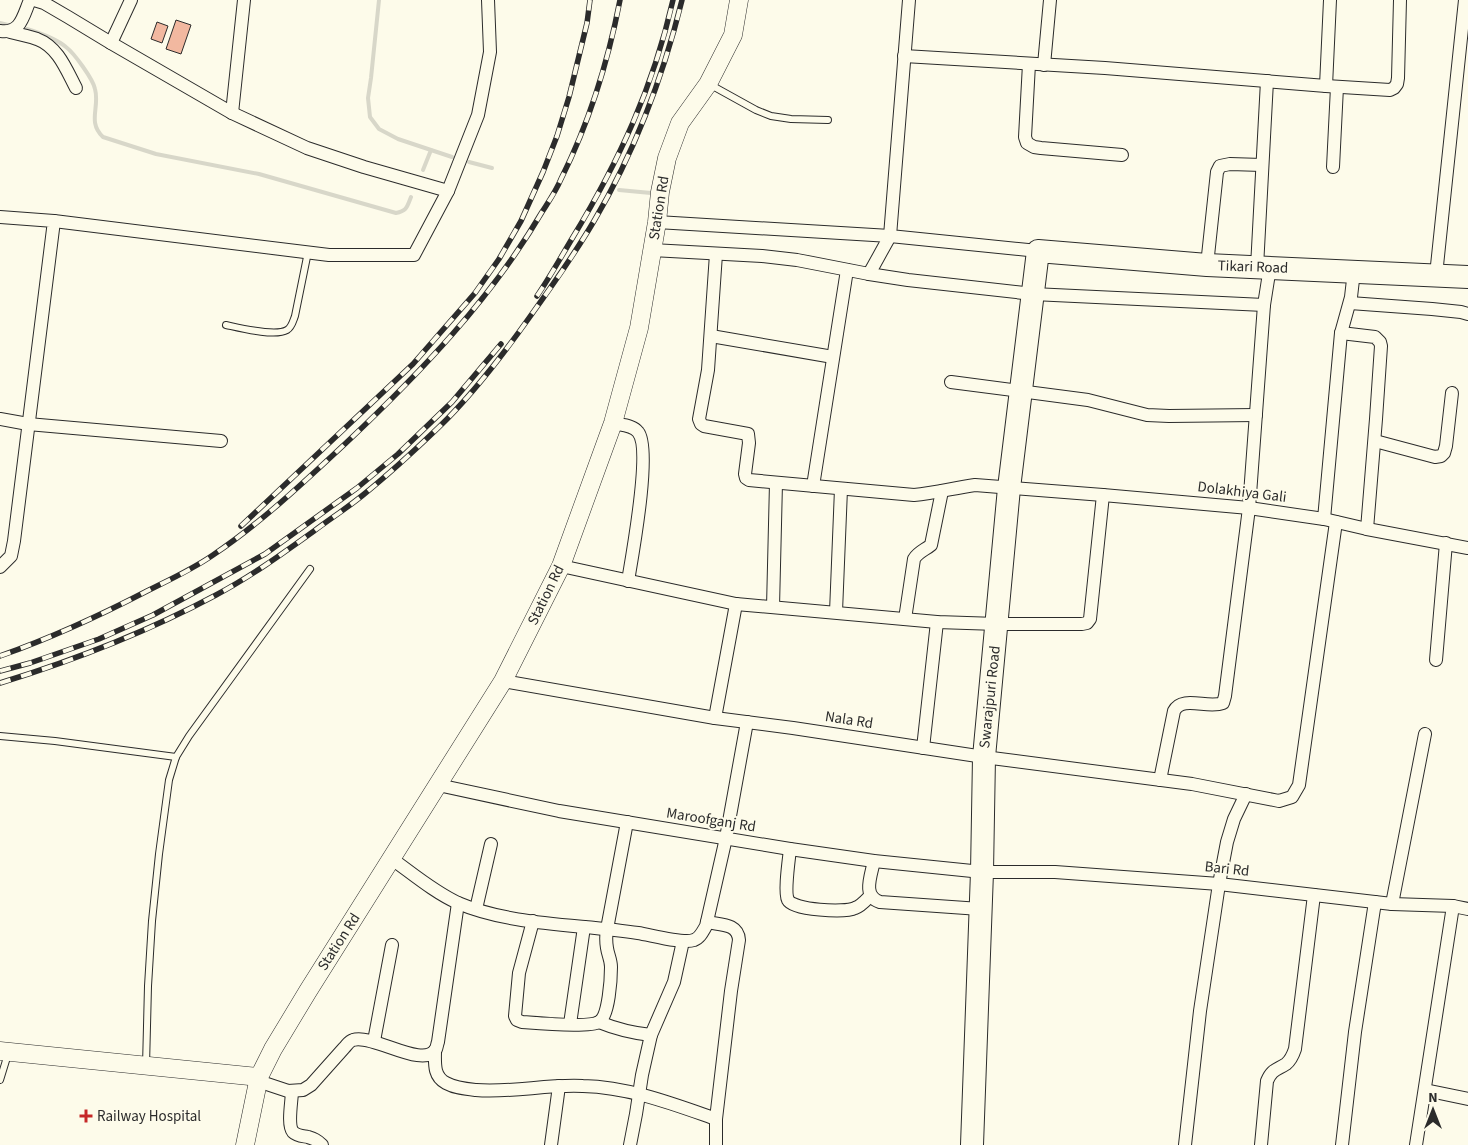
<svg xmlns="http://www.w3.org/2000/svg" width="1468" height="1145" font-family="'Source Sans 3',sans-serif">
	<rect width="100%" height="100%" fill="#fdfbea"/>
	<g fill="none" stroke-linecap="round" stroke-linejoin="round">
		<g stroke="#d8d7c9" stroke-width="4">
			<path d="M 379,0 L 371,78 L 368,98 L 370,117 L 379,129 L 398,139 L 452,157"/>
			<path d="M 0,23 L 8,25"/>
			<path d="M 27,29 C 40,33 55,38 66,47 C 74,53 93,79 95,89 C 100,107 87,122 103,137 L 156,154 L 259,174 L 396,213 C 407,211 407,207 411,197"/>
			<path d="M 469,162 L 492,168"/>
			<path d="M 423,170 L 431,150"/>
			<path d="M 619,190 L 651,193"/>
		</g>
	</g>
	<g fill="#f2b8a0" stroke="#2b2b2b">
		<path d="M 176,20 L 191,25 L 181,54 L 166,49 Z"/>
		<path d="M 157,22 L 168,26 L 162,43 L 151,39 Z"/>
	</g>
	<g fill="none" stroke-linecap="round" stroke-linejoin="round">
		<defs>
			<g id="lane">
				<path d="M 709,84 L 756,110 L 771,116 L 791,119 L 828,120"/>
				<path d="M 226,325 C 240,328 275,337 287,330 C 292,327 293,321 295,316 L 308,252"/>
				<path d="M 0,736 L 55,741 L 176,757"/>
				<path d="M 146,1066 L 148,986 L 152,921 L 159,854 L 169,780 L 176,757 L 189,736 L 310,569"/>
				<path d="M 0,1080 L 8,1054"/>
			</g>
			<g id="street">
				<path d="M 34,0 L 44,3 L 68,17 L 111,43 L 232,113 L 307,148 L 364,167 L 448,191"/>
				<path d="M 909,0 L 890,236 L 1038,251"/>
				<path d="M 0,31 C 21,34 23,16 30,0"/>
				<path d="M 10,32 C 19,34 28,36 37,39 C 58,47 66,69 76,88"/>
				<path d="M 111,43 L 131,0"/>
				<path d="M 904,56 L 1105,68 L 1326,86 L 1390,90 L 1394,88 L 1397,84 L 1398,78 L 1400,0"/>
				<path d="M 1029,64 L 1025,137 L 1027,143 L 1034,147 L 1041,148 L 1122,155"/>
				<path d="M 1044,65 L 1050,0"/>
				<path d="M 1326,86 L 1330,0"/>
				<path d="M 232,113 L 244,0"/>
				<path d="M 1333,167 L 1337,87"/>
				<path d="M 0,217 L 54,221 L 14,541 L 11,556 L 0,567"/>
				<path d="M 54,221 L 329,255 L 414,255 L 448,191 L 478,115 L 490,52 L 488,0"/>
				<path d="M 657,222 L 890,236 L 869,274"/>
				<path d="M 652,250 L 762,256 L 797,260 L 869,274 L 908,280 L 1033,294 L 1264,305"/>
				<path d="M 716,254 L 708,370 L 699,419 L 701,424 L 704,426 L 748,434 L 749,443 L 745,474 L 746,478 L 749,480 L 914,495 C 935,493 954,488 975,485 L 1103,495 L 1249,508 L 1324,519 L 1367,529 L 1468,548"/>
				<path d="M 1207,265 L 1217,172 L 1220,166 L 1230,164 L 1262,165"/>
				<path d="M 1257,267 L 1267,81"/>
				<path d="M 1436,275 L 1465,0"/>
				<path d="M 1350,303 L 1432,309 L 1461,312 L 1468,314"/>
				<path d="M 1341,333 L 1375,337 L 1380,342 L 1381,346 L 1376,419 L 1367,529"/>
				<path d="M 711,336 L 833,357"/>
				<path d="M 951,382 L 1088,400 L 1147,415 L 1169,416 L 1256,415"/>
				<path d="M 0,419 L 28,424 L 221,441"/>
				<path d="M 613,423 C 621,425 633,425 638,432 C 652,448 632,557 628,581"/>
				<path d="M 1375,441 L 1435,457 L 1441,456 L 1444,453 L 1446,446 L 1452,393"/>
				<path d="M 813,486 L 847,270"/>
				<path d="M 1324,519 L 1341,333 L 1351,297 L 1354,271"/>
				<path d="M 561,566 L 736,604 L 937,622 L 997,624 L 1082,624 L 1087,623 L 1090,619 L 1103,495"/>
				<path d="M 773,607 L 776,483"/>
				<path d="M 836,612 L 841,489"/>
				<path d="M 905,619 L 914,559 C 918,552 925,550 931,545 L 942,491"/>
				<path d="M 1436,660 L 1446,543"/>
				<path d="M 503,681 L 715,718 L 793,728 L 984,757 L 1192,784 L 1279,801 L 1292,797 L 1299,785 L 1336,522"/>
				<path d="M 715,718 L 736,604"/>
				<path d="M 923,748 L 937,622"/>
				<path d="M 1160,780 L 1174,711 C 1182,695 1208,709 1223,703 L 1225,696 L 1249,508 L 1264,305 L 1270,267"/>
				<path d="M 438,785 L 559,811 L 790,849 L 874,861 L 982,872 L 1055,872 L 1219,884 L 1392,904 L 1453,906 L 1468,909"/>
				<path d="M 790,849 C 789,859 784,892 788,900 C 793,910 845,913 855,908 C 861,906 866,900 870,896"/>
				<path d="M 392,859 C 413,874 434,892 458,903 C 512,926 580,924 638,933 C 651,935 683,944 694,940 C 700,938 703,931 706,926 L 726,838 L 747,722"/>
				<path d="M 874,861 C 871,876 862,896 880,902 L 980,909"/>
				<path d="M 1392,904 L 1425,734"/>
				<path d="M 476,909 L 491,844"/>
				<path d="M 533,921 L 519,973 L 515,1016 L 517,1020 L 522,1022 C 535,1023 589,1028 599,1022 C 609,1016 611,978 611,967 C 611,960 608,955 607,948 C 606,942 606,935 607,929 L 627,822"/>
				<path d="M 707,922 C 720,925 738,923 739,940 L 731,991 L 716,1119 L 716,1145"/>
				<path d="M 599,1022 C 616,1029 632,1033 651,1035"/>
				<path d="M 570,1024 L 584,927"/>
				<path d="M 374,1041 L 392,945"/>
				<path d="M 435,1050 C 435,1063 433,1076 446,1083 C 455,1088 466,1089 476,1090 C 512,1093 547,1084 583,1086 C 629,1087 673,1104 716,1119"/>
				<path d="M 258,1081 L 288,1091 L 303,1090 L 311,1085 L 344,1048 C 347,1045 349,1041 353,1040 C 372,1033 424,1070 436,1049 C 437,1047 437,1044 438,1042 L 458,903"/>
				<path d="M 1425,1090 L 1468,1099"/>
				<path d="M 292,1091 C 292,1100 287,1125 293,1132 C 297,1136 303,1136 308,1137 C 314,1139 317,1140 322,1145"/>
				<path d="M 551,1145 L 559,1086"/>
				<path d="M 630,1145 L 636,1114 L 642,1075 L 651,1035 L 674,982 L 683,941"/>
				<path d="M 1185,1145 L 1200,1011 L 1219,884 L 1227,842 L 1234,819 L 1246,794"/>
				<path d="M 1261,1145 L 1267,1081 C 1272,1069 1277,1070 1286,1064 C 1291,1060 1293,1055 1295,1049 L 1314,895"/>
				<path d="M 1342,1145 L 1355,1032 L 1375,902"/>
				<path d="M 1416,1145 L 1453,906"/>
			</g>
			<g id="secondary">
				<path d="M 0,1051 L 259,1077"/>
				<path d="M 245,1145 L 259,1077 L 273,1049 L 308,991 L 503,681 L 561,566 L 613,423 L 639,328 L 657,222 L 660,192 L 667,158 L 680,123 L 708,84 L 733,35 L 739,0"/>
			</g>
			<path id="highway" d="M 972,1145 L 982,872 L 984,757 L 1009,488 L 1038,251 L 1207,265 L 1468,277"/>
		</defs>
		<use href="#lane" stroke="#2b2b2b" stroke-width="8"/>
		<use href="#street" stroke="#2b2b2b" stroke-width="14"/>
		<use href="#secondary" stroke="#2b2b2b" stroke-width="19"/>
		<use href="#highway" stroke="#2b2b2b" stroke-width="24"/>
		<use href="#lane" stroke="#fdfbea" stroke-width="6"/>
		<use href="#street" stroke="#fdfbea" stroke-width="12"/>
		<use href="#secondary" stroke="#fdfbea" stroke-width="18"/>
		<use href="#highway" stroke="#fdfbea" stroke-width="22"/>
		<defs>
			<g id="rail">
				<path d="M 537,296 C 550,277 561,257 573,237 C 619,161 653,88 673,0"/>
				<path d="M 241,526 L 413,364 L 475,293 L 499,259 L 521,221 L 543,172 L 557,136 L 569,97 L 587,23 L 590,0"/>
				<path d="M 0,656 C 51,638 99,616 147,591 C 169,580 193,569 213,555 C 262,522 304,482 347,442 C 420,373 491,299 542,212 C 549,201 556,191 561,179 C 589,123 608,62 620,0"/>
				<path d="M 0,671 L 30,663 L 99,639 L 153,615 L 265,554 L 357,488 L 398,454 L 452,402 L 501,344"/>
				<path d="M 0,683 C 75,660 147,632 216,595 C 250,577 282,554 314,531 C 330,519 347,508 363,495 C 389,474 414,451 439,427 C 472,395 502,356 529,318 C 552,286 574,255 594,221 C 634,153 663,77 682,0"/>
			</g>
		</defs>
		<use href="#rail" stroke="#2b2b2b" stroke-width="5.5"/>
		<use href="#rail" stroke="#fdfbea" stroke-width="4" stroke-dasharray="11" stroke-linecap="butt"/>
	</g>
	<path fill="#c62828" stroke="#fdfbea" stroke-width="2" d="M83.5 1108.5h5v5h5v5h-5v5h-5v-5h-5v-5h5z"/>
	<g text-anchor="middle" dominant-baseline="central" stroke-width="4" stroke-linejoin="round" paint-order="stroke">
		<g font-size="15" fill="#2b2b2b" stroke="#fdfbea">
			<text transform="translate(659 208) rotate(-81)">Station Rd</text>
			<text transform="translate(1253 267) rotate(2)">Tikari Road</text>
			<text transform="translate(1242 492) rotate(7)">Dolakhiya Gali</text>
			<text transform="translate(546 595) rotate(-64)">Station Rd</text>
			<text transform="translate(990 697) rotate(-84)">Swarajpuri Road</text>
			<text transform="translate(849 720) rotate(9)">Nala Rd</text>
			<text transform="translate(711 820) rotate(9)">Maroofganj Rd</text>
			<text transform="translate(1227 869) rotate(6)">Bari Rd</text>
			<text transform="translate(339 942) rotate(-57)">Station Rd</text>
		</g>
		<g font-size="15" fill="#2b2b2b" stroke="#fdfbea" text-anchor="start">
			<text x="97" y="1116">Railway Hospital</text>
		</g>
	</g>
	<g transform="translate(1433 1110)" stroke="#fdfbea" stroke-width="4" paint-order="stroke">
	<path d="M0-4L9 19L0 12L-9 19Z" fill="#2b2b2b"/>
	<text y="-8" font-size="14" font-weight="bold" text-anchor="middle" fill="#2b2b2b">N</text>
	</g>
</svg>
